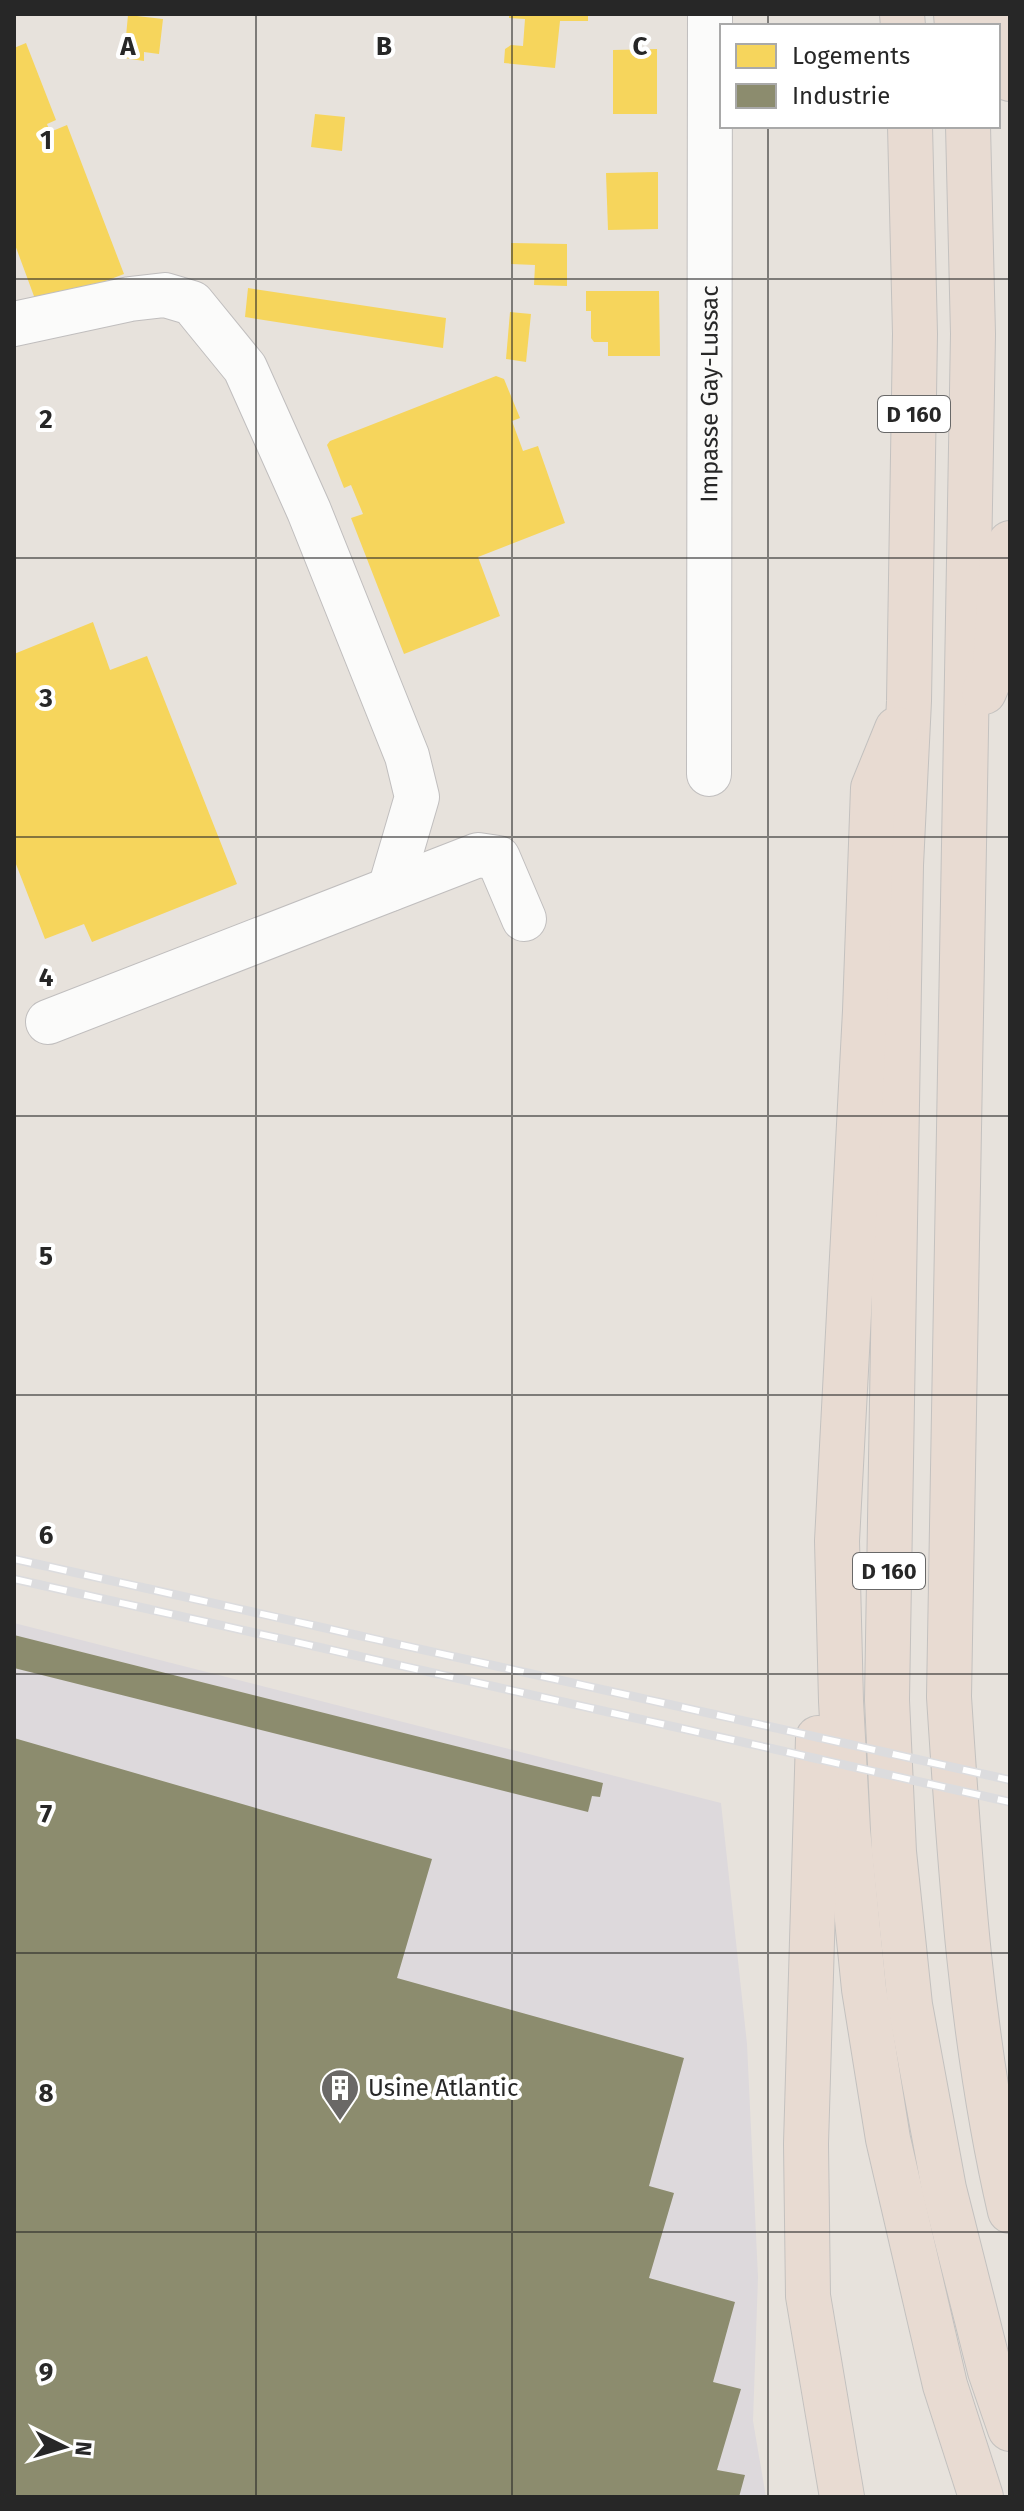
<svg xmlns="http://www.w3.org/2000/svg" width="1024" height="2511" font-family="'Fira Sans',sans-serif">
	<rect width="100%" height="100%" fill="#e7e2dc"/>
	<path fill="#ddd9dc" d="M 14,1623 L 721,1803 L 747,2044 L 758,2277 L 753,2421 L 766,2497 L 14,2497 Z"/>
	<g fill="#f6d55c">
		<path d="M 509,14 L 588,14 L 588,21 L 560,21 L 555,68 L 504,63 L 505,49 L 511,45 L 523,46 L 525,19 L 509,18 Z"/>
		<path d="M 128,15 L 163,19 L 159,54 L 144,52 L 144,61 L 124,58 Z"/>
		<path d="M 26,43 L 56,120 L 47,124 L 50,132 L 67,125 L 124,274 L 38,307 L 14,242 L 14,48 Z"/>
		<path d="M 657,49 L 657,114 L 613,114 L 613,50 Z"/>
		<path d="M 315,114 L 345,117 L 342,151 L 311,147 Z"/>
		<path d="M 658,172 L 658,229 L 608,230 L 606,173 Z"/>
		<path d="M 511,243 L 567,244 L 567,286 L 534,285 L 535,265 L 511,264 Z"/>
		<path d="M 248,288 L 446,318 L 443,348 L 245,317 Z"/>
		<path d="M 586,291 L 659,291 L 660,356 L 608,356 L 608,342 L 594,342 L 591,338 L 591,311 L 586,311 Z"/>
		<path d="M 510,312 L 531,314 L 526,362 L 506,359 Z"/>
		<path d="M 496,376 L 504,379 L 520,418 L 512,421 L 523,451 L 538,446 L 565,523 L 478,557 L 500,616 L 404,654 L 351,518 L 363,514 L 351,485 L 344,488 L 327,445 L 330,441 Z"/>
		<path d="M 93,622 L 110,670 L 147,656 L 237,884 L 92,942 L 84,924 L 45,939 L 14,859 L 14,654 Z"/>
	</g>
	<g fill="#8c8c6e">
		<path d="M 14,1635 L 603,1783 L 600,1797 L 592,1796 L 588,1812 L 14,1668 Z"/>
		<path d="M 14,1738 L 432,1859 L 397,1978 L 684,2058 L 649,2186 L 674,2193 L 649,2278 L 735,2302 L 713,2382 L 741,2389 L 717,2470 L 745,2475 L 739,2497 L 14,2497 Z"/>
	</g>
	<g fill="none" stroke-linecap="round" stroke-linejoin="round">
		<defs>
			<g id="minor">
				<path d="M 14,324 L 130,299 L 165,295 L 192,303 L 245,368 L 309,511 L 407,756 L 417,797 L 390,889"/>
				<path id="s1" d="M 709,774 L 710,14"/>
				<path d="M 48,1022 L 478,855 L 498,858 L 524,919"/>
			</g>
			<g id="highway">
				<path d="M 902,14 L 903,26"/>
				<path d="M 956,14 L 957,26"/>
				<path d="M 990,14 L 992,26"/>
				<path d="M 998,52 L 1010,79"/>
				<path d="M 910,126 L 915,334 L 909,701 L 901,865 L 887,1700 L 894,1852 L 910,2005 L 944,2189 L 990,2371 L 1010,2429"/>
				<path d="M 968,126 L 973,334 L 949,1697 C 960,1868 971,2043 1010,2211"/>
				<path d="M 984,692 L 995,666 L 1002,558 L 1010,543"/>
				<path d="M 897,729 L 873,788 L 865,1011 L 837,1541 L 841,1701 L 848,1830 L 864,1989 L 888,2139 L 945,2385 L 981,2497"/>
				<path d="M 818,1738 L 806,2144 L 808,2296 L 842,2497"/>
			</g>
		</defs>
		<use href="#minor" stroke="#c0bebe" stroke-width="46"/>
		<use href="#highway" stroke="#c3c1bf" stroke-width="46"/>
		<use href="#minor" stroke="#fbfbfa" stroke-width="44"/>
		<use href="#highway" stroke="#e8dbd2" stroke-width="44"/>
		<defs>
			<g id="rail">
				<path d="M 14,1559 L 1010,1780"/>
				<path d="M 14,1579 L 1010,1802"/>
			</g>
		</defs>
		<use href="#rail" stroke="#dcdcde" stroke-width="9"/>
		<use href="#rail" stroke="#fff" stroke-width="6" stroke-dasharray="18" stroke-linecap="butt"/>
	</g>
	<path fill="none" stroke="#272727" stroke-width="2" stroke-opacity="0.55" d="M 256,14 L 256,2497M 512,14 L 512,2497M 768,14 L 768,26M 768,126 L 768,2497M 14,279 L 1010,279M 14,558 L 1010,558M 14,837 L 1010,837M 14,1116 L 1010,1116M 14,1395 L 1010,1395M 14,1674 L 1010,1674M 14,1953 L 1010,1953M 14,2232 L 1010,2232"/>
	<defs>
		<symbol id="building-pin" viewBox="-11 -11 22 30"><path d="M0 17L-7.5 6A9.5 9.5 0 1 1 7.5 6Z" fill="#6a6866" stroke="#fff"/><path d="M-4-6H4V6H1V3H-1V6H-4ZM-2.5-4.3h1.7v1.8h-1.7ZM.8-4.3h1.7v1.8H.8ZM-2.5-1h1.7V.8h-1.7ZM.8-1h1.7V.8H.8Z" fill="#fff"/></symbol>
	</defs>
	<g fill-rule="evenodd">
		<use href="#building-pin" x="318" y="2066" width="44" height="60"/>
	</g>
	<g text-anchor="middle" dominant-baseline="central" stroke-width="8" stroke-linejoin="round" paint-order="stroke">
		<g fill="#fff" stroke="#686868" stroke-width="2">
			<rect x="878" y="396" width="72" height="36" rx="6"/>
			<rect x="853" y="1553" width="72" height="36" rx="6"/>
		</g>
		<g font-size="22" font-weight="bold" fill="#272727">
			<text x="914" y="414">D 160</text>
			<text x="889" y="1571">D 160</text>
		</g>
		<g font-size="24" fill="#272727" stroke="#fff">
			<text stroke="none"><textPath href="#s1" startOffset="380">Impasse Gay-Lussac</textPath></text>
		</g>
		<g font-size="24" fill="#272727" stroke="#fff" text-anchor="start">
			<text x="368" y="2088">Usine Atlantic</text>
		</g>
	</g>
	<g font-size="26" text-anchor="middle" font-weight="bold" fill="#272727" stroke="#fff" stroke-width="8" stroke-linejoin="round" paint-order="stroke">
		<text x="128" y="55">A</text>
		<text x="384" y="55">B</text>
		<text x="640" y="55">C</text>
		<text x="46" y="149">1</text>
		<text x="46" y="428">2</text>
		<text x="46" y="707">3</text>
		<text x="46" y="986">4</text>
		<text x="46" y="1265">5</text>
		<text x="46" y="1544">6</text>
		<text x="46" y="1823">7</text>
		<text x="46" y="2102">8</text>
		<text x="46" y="2381">9</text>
	</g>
	<rect width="1024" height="2511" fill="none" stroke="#272727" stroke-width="32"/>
	<rect x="720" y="24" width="280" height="104" fill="#ffffff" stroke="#a9a9a9" stroke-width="2"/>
	<rect x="736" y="44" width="40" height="24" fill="#f6d55c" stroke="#a9a9a9" stroke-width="2"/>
	<text x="792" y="64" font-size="24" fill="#272727">Logements</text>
	<rect x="736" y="84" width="40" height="24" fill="#8c8c6e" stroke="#a9a9a9" stroke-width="2"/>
	<text x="792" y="104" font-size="24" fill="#272727">Industrie</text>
	<g transform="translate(64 2447) rotate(95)" stroke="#ffffff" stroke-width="6" paint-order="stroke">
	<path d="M0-6L14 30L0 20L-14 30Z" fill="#272727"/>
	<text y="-12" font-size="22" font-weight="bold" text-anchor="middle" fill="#272727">N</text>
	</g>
</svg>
